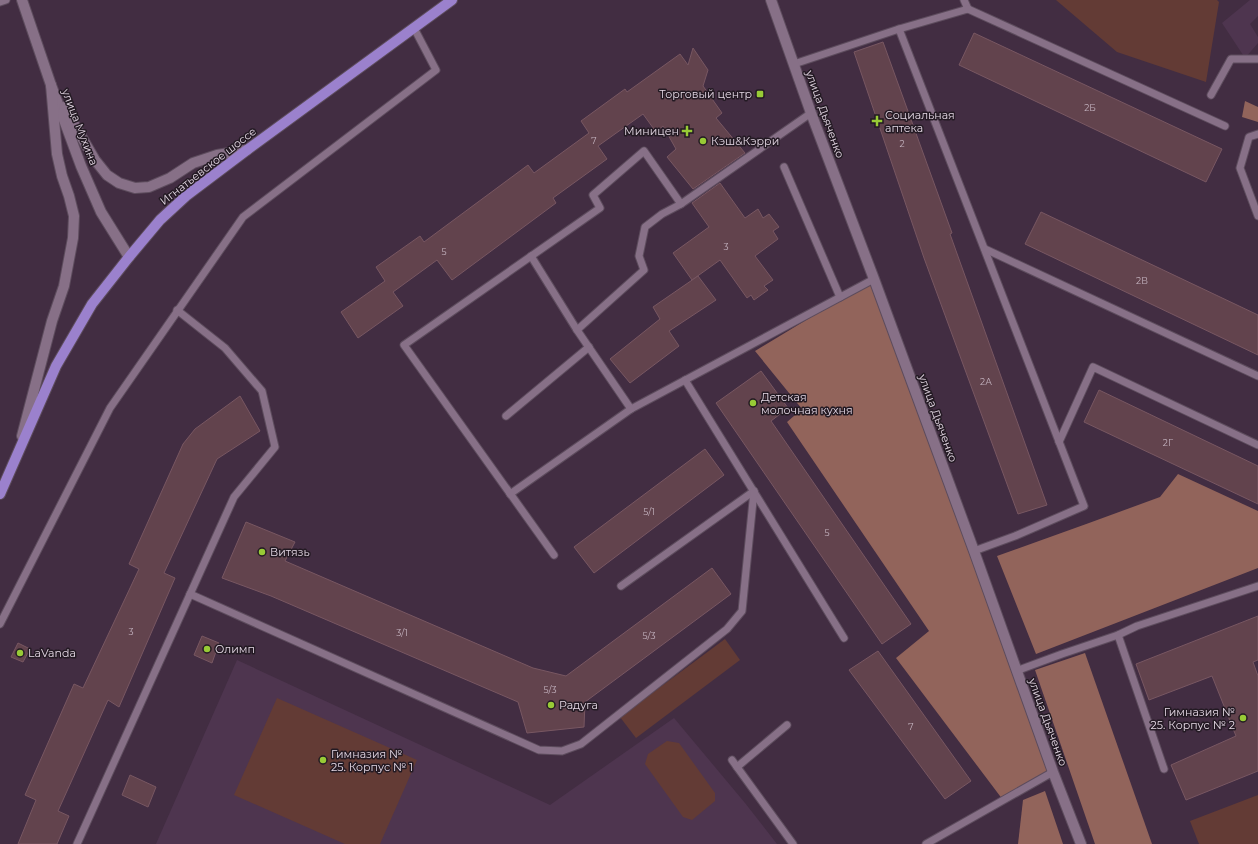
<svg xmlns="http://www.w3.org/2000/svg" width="1258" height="844" font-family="Montserrat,sans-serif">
	<rect width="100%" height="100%" fill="#422d42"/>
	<g fill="#4e354f">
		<path d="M 1250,0 L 1258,0 L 1258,16 L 1250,24 L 1258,37 L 1258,43 L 1245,58 L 1222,23 Z"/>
		<path d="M 237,660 L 550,805 L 674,718 L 745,803 L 777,844 L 156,844 Z"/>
	</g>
	<g fill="#633b35">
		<path d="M 1056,0 L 1217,0 L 1219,2 L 1206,82 L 1117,52 Z"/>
		<path d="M 725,639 L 740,660 L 636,738 L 620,717 Z"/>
		<path d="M 277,698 L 417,760 L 380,844 L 345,844 L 234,795 Z"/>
		<path d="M 667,741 L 679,743 L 715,793 L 715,801 L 692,820 L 683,817 L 645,764 L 648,754 Z"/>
		<path d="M 1258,795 L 1258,844 L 1199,844 L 1190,821 Z"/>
	</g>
	<g fill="#92645b">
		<path d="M 1245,101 L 1258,107 L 1258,122 L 1242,117 Z"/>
		<path d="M 874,279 L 1053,772 L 1003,800 L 896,658 L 929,631 L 787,422 L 802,409 L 755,351 Z"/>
		<path d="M 1178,474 L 1258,511 L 1258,568 L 1036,654 L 997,556 L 1089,523 L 1160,497 Z"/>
		<path d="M 1085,653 L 1152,844 L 1095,844 L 1035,670 Z"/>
		<path d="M 1045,791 L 1063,844 L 1018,844 L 1023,800 Z"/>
	</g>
	<g fill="#62434d" stroke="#785762">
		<path d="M 974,33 L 1222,149 L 1206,182 L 959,65 Z"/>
		<path d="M 883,42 L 952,233 L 950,234 L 1047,505 L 1018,514 L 924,258 L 854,52 Z"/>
		<path d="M 693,48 L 708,70 L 703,86 L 722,113 L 716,118 L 745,153 L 693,189 L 667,157 L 676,149 L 663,126 L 656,132 L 643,114 L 598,146 L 607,159 L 553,198 L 556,203 L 452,280 L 437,260 L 393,292 L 403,306 L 358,338 L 341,312 L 385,281 L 376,267 L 420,236 L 424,242 L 528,165 L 534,173 L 589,133 L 581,121 L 625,89 L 627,92 L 680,54 L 688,65 Z"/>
		<path d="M 720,183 L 745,218 L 758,209 L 763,218 L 769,214 L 779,227 L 773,231 L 778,239 L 755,256 L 773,280 L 764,286 L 768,290 L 754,300 L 751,295 L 747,298 L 720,260 L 692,280 L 673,253 L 709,227 L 692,203 Z"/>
		<path d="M 1041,212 L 1258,315 L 1258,355 L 1025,244 Z"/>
		<path d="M 698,276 L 716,300 L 669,331 L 679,346 L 630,383 L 610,359 L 660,319 L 653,307 Z"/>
		<path d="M 761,371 L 788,408 L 771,421 L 911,624 L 882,644 L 716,403 Z"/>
		<path d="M 1099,390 L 1258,466 L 1258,504 L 1084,422 Z"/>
		<path d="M 240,396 L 260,431 L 217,459 L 164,573 L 175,578 L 119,707 L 108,700 L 58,811 L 69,816 L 57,844 L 18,844 L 36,800 L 25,795 L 74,684 L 83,688 L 139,569 L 129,564 L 183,444 L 195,429 Z"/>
		<path d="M 705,449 L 724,475 L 594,573 L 574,547 Z"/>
		<path d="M 246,522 L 295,542 L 285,561 L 533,668 L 566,676 L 712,568 L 731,594 L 585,702 L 584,727 L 527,733 L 518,702 L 271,596 L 222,578 Z"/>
		<path d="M 1258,616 L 1258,660 L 1253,662 L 1258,676 L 1258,771 L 1186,800 L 1171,765 L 1236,736 L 1212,676 L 1149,700 L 1136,664 Z"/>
		<path d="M 202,636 L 219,643 L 212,663 L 194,655 Z"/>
		<path d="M 18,643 L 30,649 L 23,662 L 11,657 Z"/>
		<path d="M 878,651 L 971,781 L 945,799 L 849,670 Z"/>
		<path d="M 130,775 L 156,787 L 148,807 L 122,795 Z"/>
	</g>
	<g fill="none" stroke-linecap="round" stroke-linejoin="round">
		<defs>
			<g id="service">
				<path d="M 964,0 L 968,9"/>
				<path d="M 0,2 L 6,0"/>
				<path d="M 899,29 L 1084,506 L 1015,536 L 974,551"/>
				<path d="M 794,64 L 899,29 L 968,9 L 1225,126"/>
				<path d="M 1211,95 L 1231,59 L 1258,59"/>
				<path d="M 1258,134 L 1249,137 L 1240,168 L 1258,216"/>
				<path d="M 784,167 L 840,297"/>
				<path d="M 985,249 L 1258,376"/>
				<path d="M 531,256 L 577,330 L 631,409 L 874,279"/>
				<path d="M 577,330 L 644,270 L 639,256 L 645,227 L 662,214 L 681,204 L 811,113"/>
				<path d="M 685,380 L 844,638"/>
				<path d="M 506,416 L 589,347"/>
				<path d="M 1059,442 L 1093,367 L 1258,445"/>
				<path d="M 510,494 L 631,409"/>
				<path d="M 554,555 L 404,345 L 600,208 L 593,195 L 644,151 L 681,204"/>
				<path d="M 621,586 L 754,491"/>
				<path d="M 190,594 L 539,750 L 562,751 L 581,744 L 727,629 L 742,611 L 754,491"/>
				<path d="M 0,624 L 110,408 L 243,217 L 436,70 L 414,28"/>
				<path d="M 1118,635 L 1164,769"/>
				<path d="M 1016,671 L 1062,654 L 1118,635 L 1137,626 L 1258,586"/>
				<path d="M 787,725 L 737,767 L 793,844"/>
				<path d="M 732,760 L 737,767"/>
				<path d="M 77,844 L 234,497 L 275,447 L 262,391 L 225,348 L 177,310"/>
				<path d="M 926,844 L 1053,772"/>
			</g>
			<path id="minor" d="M 771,0 L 811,113 L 874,279 L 974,551 L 1053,772 L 1081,844"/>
			<g id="secondary">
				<path d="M 22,0 L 51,85 L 81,166 L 101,212 L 129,257"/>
				<path d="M 64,107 L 95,160 L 107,175 L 119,183 L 135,188 L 149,187 L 170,178 L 193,163 L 217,155 L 247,150"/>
				<path d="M 22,436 L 52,321 L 64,286 L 73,238 L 74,216 L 69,196 L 62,176 L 57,154 L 51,85"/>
			</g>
			<path id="primary" d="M 0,494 L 56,366 L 92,304 L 129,257 L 160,220 L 186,196 L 247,150 L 452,0"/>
		</defs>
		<use href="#service" stroke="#5d4c5d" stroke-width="9"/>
		<use href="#minor" stroke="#5d4c5d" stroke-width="12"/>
		<use href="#secondary" stroke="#5d4c5d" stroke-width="12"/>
		<use href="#primary" stroke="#5d4c5d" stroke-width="12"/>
		<use href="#service" stroke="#877087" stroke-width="7"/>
		<use href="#minor" stroke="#877087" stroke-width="10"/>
		<use href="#secondary" stroke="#877087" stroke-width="10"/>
		<use href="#primary" stroke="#9b81cd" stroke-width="10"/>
	</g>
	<g fill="#98cb36" stroke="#231a23" stroke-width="1.5">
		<rect x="756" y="90" width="8" height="8" rx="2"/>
		<path d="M875 115h4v4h4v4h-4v4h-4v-4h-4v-4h4z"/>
		<path d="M685 125h4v4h4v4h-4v4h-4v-4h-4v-4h4z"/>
		<circle cx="703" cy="141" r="4"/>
		<circle cx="753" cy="403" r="4"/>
		<circle cx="262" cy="552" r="4"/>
		<circle cx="207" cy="649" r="4"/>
		<circle cx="20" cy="653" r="4"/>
		<circle cx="551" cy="705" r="4"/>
		<circle cx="1243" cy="718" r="4"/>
		<circle cx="323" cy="760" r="4"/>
	</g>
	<g text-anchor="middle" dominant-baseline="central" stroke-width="3" stroke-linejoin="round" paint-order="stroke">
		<g font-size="9" fill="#c4b3bf">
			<text x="1090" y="107">2Б</text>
			<text x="594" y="140">7</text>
			<text x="902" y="143">2</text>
			<text x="726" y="246">3</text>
			<text x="444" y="251">5</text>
			<text x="1142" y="280">2В</text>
			<text x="986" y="381">2А</text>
			<text x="1168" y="442">2Г</text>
			<text x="649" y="511">5/1</text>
			<text x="827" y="532">5</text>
			<text x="131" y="631">3</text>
			<text x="402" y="632">3/1</text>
			<text x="649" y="635">5/3</text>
			<text x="550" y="689">5/3</text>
			<text x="911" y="726">7</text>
		</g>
		<g font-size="11" fill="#e5d8e5" stroke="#231a23" text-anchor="start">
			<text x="752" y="94" text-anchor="end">Торговый центр</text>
			<text x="885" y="115">Социальная<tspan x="885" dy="13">аптека</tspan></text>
			<text x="679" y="131" text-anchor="end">Миницен</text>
			<text x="711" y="141">Кэш&amp;Кэрри</text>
			<text x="761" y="397">Детская<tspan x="761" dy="13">молочная кухня</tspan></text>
			<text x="270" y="552">Витязь</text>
			<text x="215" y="649">Олимп</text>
			<text x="28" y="653">LaVanda</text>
			<text x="559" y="705">Радуга</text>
			<text x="1235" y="712" text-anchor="end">Гимназия №<tspan x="1235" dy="13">25. Корпус № 2</tspan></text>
			<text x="331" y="754">Гимназия №<tspan x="331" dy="13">25. Корпус № 1</tspan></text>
		</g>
		<g font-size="11" fill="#e5d8e5" stroke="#231a23">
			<text transform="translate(825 114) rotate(70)">улица Дьяченко</text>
			<text transform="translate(80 127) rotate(69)">улица Мухина</text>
			<text transform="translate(208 166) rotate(-38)">Игнатьевское шоссе</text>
			<text transform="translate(938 418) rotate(70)">улица Дьяченко</text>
			<text transform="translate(1048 722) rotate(70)">улица Дьяченко</text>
		</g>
	</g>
</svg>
